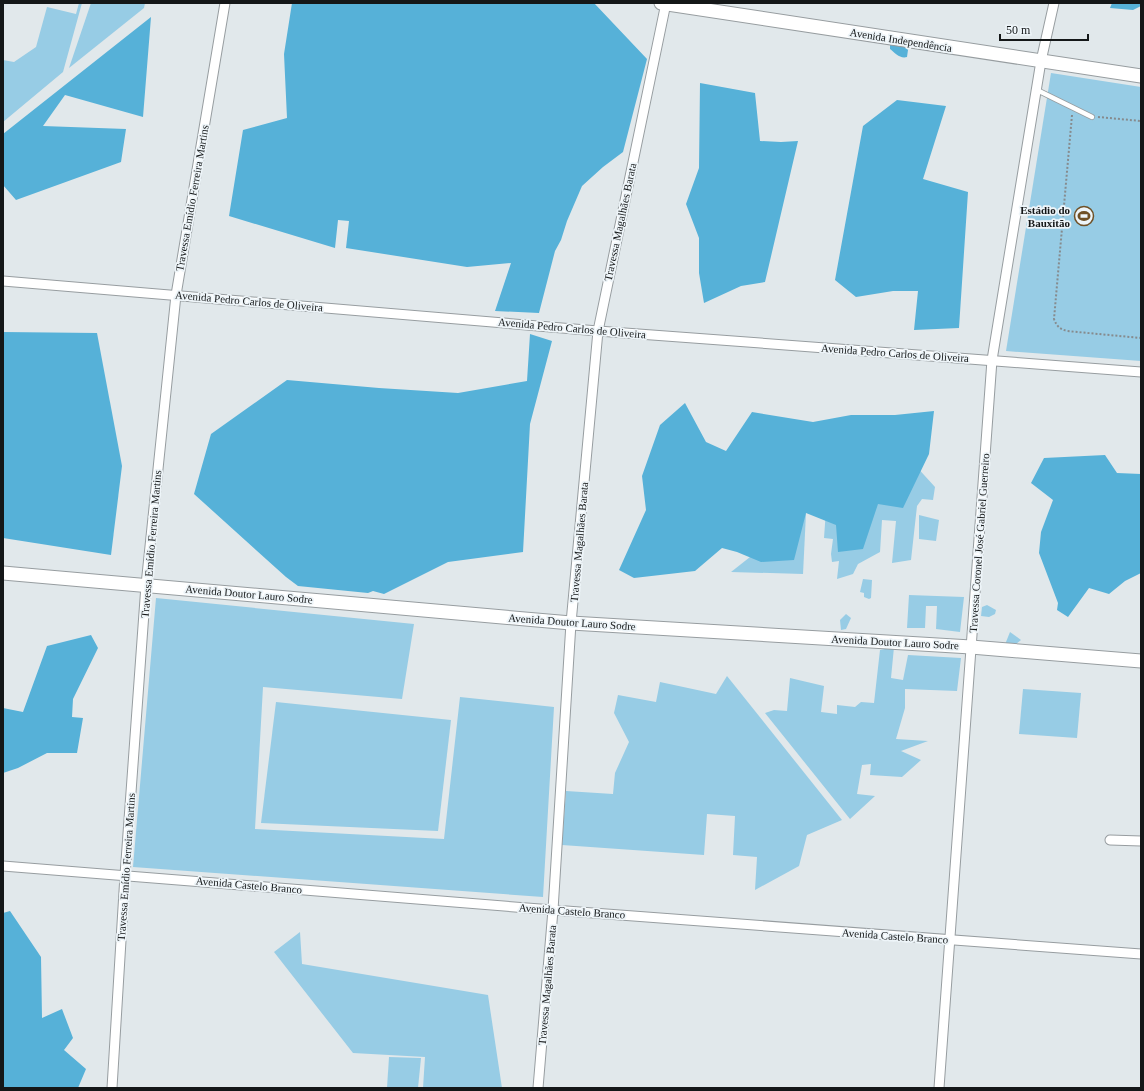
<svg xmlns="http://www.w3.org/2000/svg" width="1144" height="1091" font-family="'Times New Roman',serif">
	<rect width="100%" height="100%" fill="#e1e8eb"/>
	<g fill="#97cce5">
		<path d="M 79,3 L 82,3 L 63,72 L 3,122 L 3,60 L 14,62 L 36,47 L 47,7 L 76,14 Z"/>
		<path d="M 91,3 L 145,3 L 144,8 L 69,68 Z"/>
		<path d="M 1051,73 L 1141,87 L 1141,361 L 1006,351 Z"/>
		<path d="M 894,442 L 935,487 L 933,500 L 922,499 L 917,506 L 911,560 L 892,563 L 896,521 L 882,520 L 880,552 L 858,564 L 853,574 L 837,579 L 839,561 L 832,562 L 831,554 L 833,539 L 824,538 L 827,496 Z"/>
		<path d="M 806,513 L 803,574 L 731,572 Z"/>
		<path d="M 919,515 L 939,520 L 936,541 L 919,539 Z"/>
		<path d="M 863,579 L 872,580 L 871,598 L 869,599 L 864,597 L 864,593 L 860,592 Z"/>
		<path d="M 909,595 L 964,597 L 960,632 L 936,629 L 937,606 L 926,606 L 925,628 L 907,628 Z"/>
		<path d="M 156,598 L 414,624 L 402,699 L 263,687 L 255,829 L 444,839 L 460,697 L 554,707 L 543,897 L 133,867 Z"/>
		<path d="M 987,605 L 996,610 L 995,614 L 989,617 L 981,616 L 982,607 Z"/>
		<path d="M 846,614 L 851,618 L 846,629 L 841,630 L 840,620 Z"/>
		<path d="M 1010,632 L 1021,640 L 1011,648 L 1004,647 Z"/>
		<path d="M 894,647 L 891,678 L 903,680 L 908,655 L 961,658 L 957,691 L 905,689 L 905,708 L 896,739 L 928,741 L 901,751 L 921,760 L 902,777 L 870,775 L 871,764 L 862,765 L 857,794 L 875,796 L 850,819 L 765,713 L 774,710 L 787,711 L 790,678 L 824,686 L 821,712 L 837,714 L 837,705 L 855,707 L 861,702 L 874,703 L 880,650 Z"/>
		<path d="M 727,676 L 842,820 L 807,835 L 799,866 L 755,890 L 757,857 L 733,855 L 735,816 L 707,814 L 704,855 L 562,845 L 566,791 L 613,794 L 615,773 L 629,742 L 614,713 L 618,695 L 656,702 L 660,682 L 716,694 Z"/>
		<path d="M 1023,689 L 1081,693 L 1077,738 L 1019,734 Z"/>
		<path d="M 276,702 L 451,720 L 438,831 L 261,823 Z"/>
		<path d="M 300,932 L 302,964 L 488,995 L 502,1088 L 423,1088 L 425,1057 L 353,1053 L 274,952 Z"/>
		<path d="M 389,1057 L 421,1058 L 418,1088 L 387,1088 Z"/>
	</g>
	<g fill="#56b1d8">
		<path d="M 292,3 L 594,3 L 647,59 L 623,152 L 603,167 L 582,186 L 567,221 L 561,240 L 555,251 L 539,313 L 495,311 L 511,263 L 467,267 L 346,248 L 349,221 L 338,220 L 335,248 L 229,216 L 243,130 L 287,118 L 284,54 Z"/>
		<path d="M 1112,3 L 1141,3 L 1141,6 L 1133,10 L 1110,8 Z"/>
		<path d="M 151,17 L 143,117 L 65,95 L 43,126 L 126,129 L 121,162 L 16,200 L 3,185 L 3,134 Z"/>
		<path d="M 902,41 L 908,50 L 907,57 C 900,59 895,53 890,49 L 890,44 Z"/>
		<path d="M 700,83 L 755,93 L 760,141 L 781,142 L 798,141 L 765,282 L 741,286 L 704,303 L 699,273 L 699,238 L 686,204 L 699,168 Z"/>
		<path d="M 897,100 L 946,106 L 923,179 L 968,192 L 959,328 L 914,330 L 918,291 L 893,291 L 856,297 L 835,280 L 863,126 Z"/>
		<path d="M 3,332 L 97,333 L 122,466 L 111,555 L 3,538 Z"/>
		<path d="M 530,334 L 552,341 L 530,424 L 523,552 L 448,562 L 384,594 L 373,591 L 368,593 L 298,586 L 286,577 L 194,494 L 211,434 L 287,380 L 379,388 L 458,393 L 527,381 Z"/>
		<path d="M 685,403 L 706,442 L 726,451 L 752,412 L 813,422 L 851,415 L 895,415 L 934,411 L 929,454 L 903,508 L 878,504 L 863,549 L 838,552 L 836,525 L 806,513 L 794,560 L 761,562 L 737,552 L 722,548 L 695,571 L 634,578 L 619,570 L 646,510 L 642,476 L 660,425 Z"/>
		<path d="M 1105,455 L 1117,473 L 1141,474 L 1141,573 L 1125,581 L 1109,594 L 1089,588 L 1068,617 L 1057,610 L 1058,603 L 1039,553 L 1041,532 L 1053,500 L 1031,483 L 1044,458 Z"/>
		<path d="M 91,635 L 98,648 L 73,699 L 72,717 L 83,718 L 77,753 L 47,753 L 18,768 L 3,773 L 3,708 L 23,712 L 47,646 Z"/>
		<path d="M 10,911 L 41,957 L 42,1018 L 62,1009 L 73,1038 L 64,1050 L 86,1069 L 78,1088 L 3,1088 L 3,913 Z"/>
	</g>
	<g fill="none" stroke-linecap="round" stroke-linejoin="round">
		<defs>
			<path id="lane" d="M 1037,90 L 1092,117"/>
			<g id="street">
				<path d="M 3,281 C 201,297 399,315 598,331 C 779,345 960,357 1141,372"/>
				<path d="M 1110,840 L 1141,841"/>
				<path d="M 3,866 L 553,910 L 1141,954"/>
				<path d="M 112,1088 L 125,875 L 146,585 L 176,295 L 225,3"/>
				<path d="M 538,1088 L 553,910 L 571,623 L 598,331 L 666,3"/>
				<path d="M 939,1088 L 992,360 L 1041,61 L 1054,3"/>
			</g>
			<g id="secondary">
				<path d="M 661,3 L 1141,76"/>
				<path d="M 3,573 L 571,623 L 971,647 L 1141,661"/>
			</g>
		</defs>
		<use href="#lane" stroke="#979da0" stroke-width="6"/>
		<use href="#street" stroke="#979da0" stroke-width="11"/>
		<use href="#secondary" stroke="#979da0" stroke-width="15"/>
		<g stroke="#868b8e" stroke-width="2" stroke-dasharray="2 2" stroke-linecap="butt">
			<path d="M 1072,115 L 1054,319 C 1057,327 1060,329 1067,331 L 1141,338"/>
			<path d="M 1098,117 L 1141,121"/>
		</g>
		<use href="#lane" stroke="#fff" stroke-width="4.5"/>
		<use href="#street" stroke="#fff" stroke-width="9"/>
		<use href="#secondary" stroke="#fff" stroke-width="13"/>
	</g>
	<defs>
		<symbol id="stadium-ring" viewBox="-11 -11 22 22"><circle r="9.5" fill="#eef5f9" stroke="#6f5026" stroke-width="1.5"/><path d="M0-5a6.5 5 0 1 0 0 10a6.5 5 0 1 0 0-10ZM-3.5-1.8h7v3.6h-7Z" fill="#6f5026"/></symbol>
	</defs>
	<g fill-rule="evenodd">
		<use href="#stadium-ring" x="1073" y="205" width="22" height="22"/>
	</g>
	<g text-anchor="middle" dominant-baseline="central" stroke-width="3.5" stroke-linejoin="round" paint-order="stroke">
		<g font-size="11" fill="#141718" stroke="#eef5f9">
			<text transform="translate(901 40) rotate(9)">Avenida Independência</text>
			<text transform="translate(192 198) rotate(-80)">Travessa Emídio Ferreira Martins</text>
			<text transform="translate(620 222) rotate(-78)">Travessa Magalhães Barata</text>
			<text transform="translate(249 301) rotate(5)">Avenida Pedro Carlos de Oliveira</text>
			<text transform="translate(572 328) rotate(5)">Avenida Pedro Carlos de Oliveira</text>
			<text transform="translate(895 353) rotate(4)">Avenida Pedro Carlos de Oliveira</text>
			<text transform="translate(579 542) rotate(-85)">Travessa Magalhães Barata</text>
			<text transform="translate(979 543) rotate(-86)">Travessa Coronel José Gabriel Guerreiro</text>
			<text transform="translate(151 544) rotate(-85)">Travessa Emídio Ferreira Martins</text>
			<text transform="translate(249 594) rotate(5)">Avenida Doutor Lauro Sodre</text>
			<text transform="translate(572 622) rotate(4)">Avenida Doutor Lauro Sodre</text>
			<text transform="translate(895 642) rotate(3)">Avenida Doutor Lauro Sodre</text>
			<text transform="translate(126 867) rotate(-86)">Travessa Emídio Ferreira Martins</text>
			<text transform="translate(249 885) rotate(5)">Avenida Castelo Branco</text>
			<text transform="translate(572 911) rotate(4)">Avenida Castelo Branco</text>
			<text transform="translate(895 936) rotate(4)">Avenida Castelo Branco</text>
			<text transform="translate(547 985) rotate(-85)">Travessa Magalhães Barata</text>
		</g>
		<g font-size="11" font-weight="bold" fill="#141718" stroke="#eef5f9" text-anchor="end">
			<text x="1070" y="210">Estádio do<tspan x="1070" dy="13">Bauxitão</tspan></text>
		</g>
	</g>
	<rect width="1144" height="1091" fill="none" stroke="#141718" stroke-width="8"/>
	<path d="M1000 34v6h88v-6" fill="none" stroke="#141718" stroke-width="2"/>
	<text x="1006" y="34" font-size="12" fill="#141718" stroke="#eef5f9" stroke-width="3" paint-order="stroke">50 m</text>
</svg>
